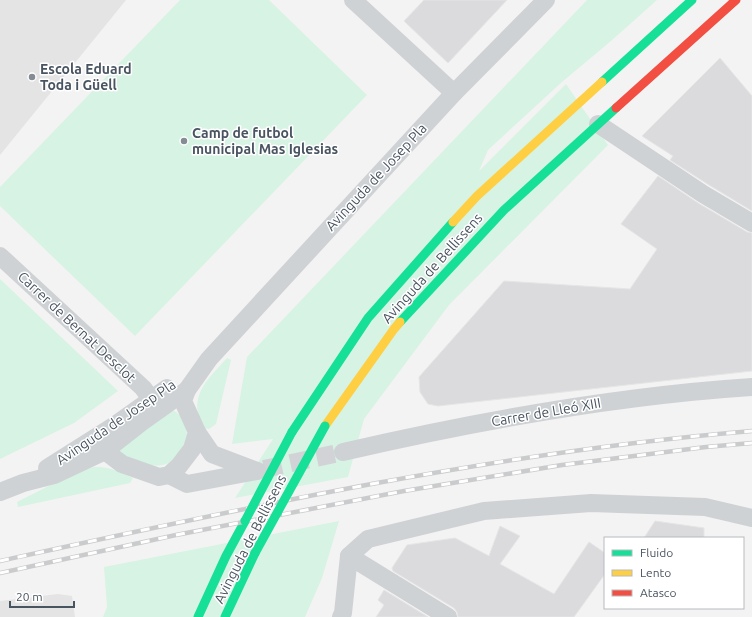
<svg xmlns="http://www.w3.org/2000/svg" width="752" height="617" font-family="Ubuntu,sans-serif">
	<rect width="100%" height="100%" fill="#f4f3f3"/>
	<g fill="#e5e4e5">
		<path d="M 0,0 L 126,0 L 0,155 Z"/>
		<path d="M 58,594 L 72,596 L 75,617 L 0,617 L 0,601 Z"/>
	</g>
	<g fill="#d7f3e4">
		<path d="M 180,0 L 269,0 L 367,95 L 135,336 L 0,206 L 0,187 Z"/>
		<path d="M 587,0 L 657,0 L 611,41 L 562,82 L 488,150 L 479,171 L 566,84 L 608,145 L 449,305 L 364,419 L 348,477 L 235,498 L 273,439 L 232,444 L 247,357 Z"/>
		<path d="M 0,279 L 118,391 L 74,423 L 0,459 Z"/>
		<path d="M 227,358 L 231,360 L 216,424 L 209,429 L 204,428 C 202,423 199,418 198,413 C 193,390 214,373 227,358 Z"/>
		<path d="M 170,410 C 182,411 188,428 187,439 C 186,447 174,462 166,464 C 158,467 147,465 138,463 C 132,461 125,456 119,452 L 121,445 Z"/>
		<path d="M 94,467 C 109,466 120,472 133,478 L 130,483 L 18,507 L 17,502 L 76,472 Z"/>
		<path d="M 339,521 L 322,578 L 305,617 L 103,617 L 107,607 L 104,567 Z"/>
	</g>
	<g fill="#dbdbdd" stroke="#e5e5e6">
		<path d="M 424,0 L 507,0 L 448,63 L 404,21 Z"/>
		<path d="M 720,58 L 752,96 L 752,211 L 709,185 L 670,160 L 673,156 L 642,136 Z"/>
		<path d="M 658,176 L 698,203 L 747,232 L 752,233 L 752,371 L 438,406 L 428,404 L 420,392 L 419,377 L 504,281 L 630,289 L 657,249 L 621,224 Z"/>
		<path d="M 655,521 L 704,528 L 704,538 L 644,538 Z"/>
		<path d="M 500,526 L 520,536 L 500,564 L 554,594 L 589,542 L 605,553 L 605,574 L 574,617 L 458,617 L 457,612 L 454,608 L 393,571 L 392,568 L 407,545 L 455,538 L 489,556 Z"/>
		<path d="M 384,590 L 428,617 L 376,617 L 384,605 L 378,600 Z"/>
	</g>
	<g fill="none" stroke-linecap="round" stroke-linejoin="round">
		<path stroke="#d2d3d6" stroke-width="18" stroke-dasharray="18 9" stroke-linecap="butt" d="M 264,469 L 343,452"/>
		<g stroke="#cfd2d4" stroke-width="18">
			<path d="M 353,0 L 454,93"/>
			<path d="M 598,124 L 703,194 L 752,223"/>
			<path d="M 0,256 L 143,388 L 152,400"/>
			<path d="M 197,432 L 212,454 L 257,471"/>
			<path d="M 105,451 L 122,464 L 159,477 L 169,475 L 179,466 L 192,449 L 197,432 L 183,401 L 187,390"/>
			<path d="M 343,452 C 477,421 614,396 752,387"/>
			<path d="M 47,468 L 115,425 L 167,388"/>
			<path d="M 169,475 L 187,484 L 257,471"/>
			<path d="M 0,492 L 23,483 L 54,475 L 105,451 L 142,422 L 187,390 L 209,359 L 454,93 L 546,0"/>
			<path d="M 349,556 L 448,617"/>
			<path d="M 341,617 L 343,613 L 349,556 L 368,539 L 484,511 L 591,503 L 705,507 L 752,518"/>
		</g>
		<g stroke="#16e098" stroke-width="9">
			<path d="M 602,82 L 692,0"/>
			<path d="M 400,322 L 504,210 L 616,108"/>
			<path d="M 292,432 L 368,318 L 453,222"/>
			<path d="M 198,617 L 226,556 L 245,521"/>
			<path d="M 225,617 L 255,553"/>
		</g>
		<g stroke="#ffcf43" stroke-width="9">
			<path d="M 453,222 L 477,196 L 602,82"/>
			<path d="M 325,426 L 394,329 L 400,322"/>
		</g>
		<path stroke="#f24e42" stroke-width="9" d="M 616,108 L 736,0"/>
		<defs>
			<g id="rail">
				<path d="M 0,561 C 248,507 498,452 752,431"/>
				<path d="M 0,573 L 176,535 L 404,491 L 562,465 L 706,447 L 752,443"/>
			</g>
		</defs>
		<use href="#rail" stroke="#cacbcd" stroke-width="4.5"/>
		<use href="#rail" stroke="#fff" stroke-width="3" stroke-dasharray="9" stroke-linecap="butt"/>
		<g stroke="#16e098" stroke-width="9">
			<path d="M 245,521 L 292,432"/>
			<path d="M 255,553 L 325,426"/>
		</g>
	</g>
	<g fill="#858c94" stroke="#fff" stroke-width="1.5">
		<circle cx="32" cy="77" r="4"/>
		<circle cx="184" cy="141" r="4"/>
	</g>
	<g text-anchor="middle" dominant-baseline="central" stroke-width="3" stroke-linejoin="round" paint-order="stroke">
		<g font-size="14" font-weight="bold" fill="#495461" stroke="#fff" text-anchor="start">
			<text x="40" y="69">Escola Eduard<tspan x="40" dy="16">Toda i Güell</tspan></text>
			<text x="192" y="133">Camp de futbol<tspan x="192" dy="16">municipal Mas Iglesias</tspan></text>
		</g>
		<g font-size="14" fill="#495461" stroke="#fff">
			<text transform="translate(376 177) rotate(-47)">Avinguda de Josep Pla</text>
			<text transform="translate(432 268) rotate(-48)">Avinguda de Bellissens</text>
			<text transform="translate(77 327) rotate(43)">Carrer de Bernat Desclot</text>
			<text transform="translate(546 412) rotate(-10)">Carrer de Lleó XIII</text>
			<text transform="translate(116 422) rotate(-34)">Avinguda de Josep Pla</text>
			<text transform="translate(250 539) rotate(-63)">Avinguda de Bellissens</text>
		</g>
	</g>
	<rect x="604" y="537" width="140" height="72" fill="#ffffff" stroke="#b6bbc0"/>
	<rect x="612" y="550" width="20" height="6" fill="#16e098" stroke="#b6bbc0"/>
	<text x="640" y="557" font-size="12" fill="#495461">Fluido</text>
	<rect x="612" y="570" width="20" height="6" fill="#ffcf43" stroke="#b6bbc0"/>
	<text x="640" y="577" font-size="12" fill="#495461">Lento</text>
	<rect x="612" y="590" width="20" height="6" fill="#f24e42" stroke="#b6bbc0"/>
	<text x="640" y="597" font-size="12" fill="#495461">Atasco</text>
	<path d="M10 601v6h64v-6" fill="none" stroke="#495461" stroke-width="2"/>
	<text x="16" y="601" font-size="12" fill="#495461" stroke="#ffffff" stroke-width="3" paint-order="stroke">20 m</text>
</svg>
